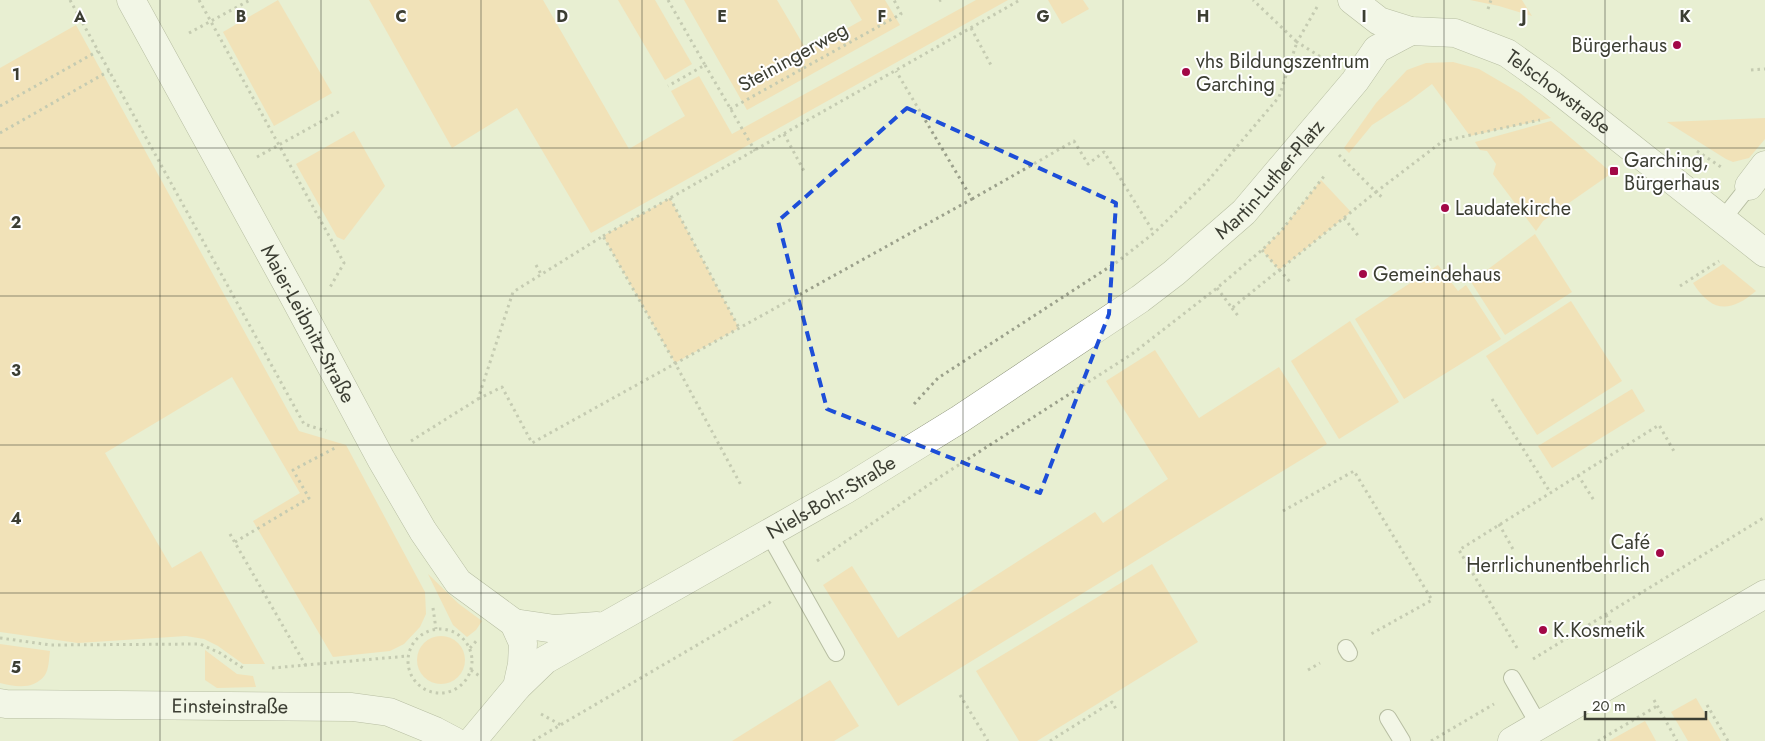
<svg xmlns="http://www.w3.org/2000/svg" width="1765" height="741" font-family="Jost,sans-serif">
	<rect width="100%" height="100%" fill="#e8efd2"/>
	<g fill="#fdd29a">
		<path d="M 278,0 L 332,93 L 274,126 L 223,32 Z"/>
		<path d="M 369,0 L 543,0 L 629,149 L 685,116 L 671,91 L 699,76 L 732,134 L 976,0 L 1008,0 L 591,233 L 517,108 L 452,148 Z"/>
		<path d="M 618,0 L 655,0 L 692,64 L 665,80 Z"/>
		<path d="M 684,0 L 777,0 L 807,51 L 862,20 L 850,0 L 885,0 L 900,25 L 747,110 Z"/>
		<path d="M 1048,0 L 1083,0 L 1089,9 L 1062,24 Z"/>
		<path d="M 1470,0 L 1522,0 L 1532,16 L 1499,6 Z"/>
		<path d="M 76,25 L 299,431 L 346,445 L 425,592 L 426,614 L 420,627 L 404,644 L 390,651 L 333,657 L 253,521 L 300,493 L 232,377 L 105,453 L 172,568 L 201,551 L 265,664 L 243,664 L 218,646 L 204,639 L 186,636 L 78,643 L 0,632 L 0,68 Z"/>
		<path d="M 1453,62 L 1479,69 L 1520,93 L 1551,118 L 1470,136 L 1432,84 L 1408,102 L 1372,125 L 1349,153 L 1344,148 L 1376,103 L 1407,70 L 1426,63 Z"/>
		<path d="M 1765,118 L 1765,139 L 1749,158 L 1733,162 L 1726,159 L 1667,122 Z"/>
		<path d="M 1551,121 L 1612,173 L 1543,221 L 1536,231 L 1493,174 L 1496,164 L 1487,151 L 1480,150 L 1475,142 Z"/>
		<path d="M 354,131 L 385,186 L 344,240 L 337,237 L 296,164 Z"/>
		<path d="M 1321,180 L 1351,212 L 1279,270 L 1262,250 L 1281,231 Z"/>
		<path d="M 670,198 L 739,328 L 675,363 L 603,236 Z"/>
		<path d="M 1535,234 L 1572,292 L 1505,335 L 1471,282 Z"/>
		<path d="M 1723,264 L 1756,291 C 1730,313 1712,313 1693,283 Z"/>
		<path d="M 1438,265 L 1458,291 L 1466,285 L 1501,339 L 1404,399 L 1355,319 Z"/>
		<path d="M 1571,301 L 1622,381 L 1537,435 L 1486,356 Z"/>
		<path d="M 1350,321 L 1399,402 L 1339,439 L 1291,361 Z"/>
		<path d="M 1155,350 L 1199,418 L 1279,367 L 1327,444 L 898,706 L 823,585 L 852,566 L 898,638 L 1095,512 L 1103,523 L 1168,479 L 1106,381 Z"/>
		<path d="M 1632,389 L 1645,411 L 1552,468 L 1538,446 Z"/>
		<path d="M 1152,564 L 1198,642 L 1037,741 L 1019,741 L 976,671 Z"/>
		<path d="M 428,574 L 459,604 L 482,621 L 476,630 L 467,637 L 453,625 Z"/>
		<circle cx="441" cy="660" r="24"/>
		<path d="M 0,644 L 50,651 C 49,658 49,669 45,675 C 34,690 16,687 0,683 Z"/>
		<path d="M 205,650 L 237,674 L 253,676 L 256,687 L 217,688 L 205,680 Z"/>
		<path d="M 830,680 L 859,726 L 834,741 L 732,741 Z"/>
		<path d="M 1696,698 L 1721,741 L 1688,741 L 1671,712 Z"/>
		<path d="M 1645,721 L 1656,741 L 1609,741 Z"/>
	</g>
	<g fill="none" stroke-linecap="round" stroke-linejoin="round">
		<defs>
			<g id="lane">
				<path d="M 1722,220 L 1749,186"/>
				<path d="M 769,534 L 836,653"/>
				<path d="M 1346,648 L 1349,653"/>
				<path d="M 1512,678 L 1539,725"/>
				<path d="M 1388,718 L 1402,741"/>
			</g>
			<g id="street">
				<path id="s1" d="M 131,0 L 292,293 L 381,459 L 423,531 L 458,582 L 514,623 L 523,643 L 522,664 L 517,687 L 472,741"/>
				<path id="s2" d="M 1352,0 L 1379,21 L 1411,31 L 1455,33 L 1507,53 L 1552,85 L 1765,253"/>
				<path d="M 1749,186 L 1765,165"/>
				<path d="M 514,623 L 555,629 L 597,626"/>
				<path id="s3" d="M 517,687 L 545,660 L 845,490 L 960,419 L 1140,299 L 1174,273 L 1244,212 L 1355,81 L 1377,49 L 1411,31"/>
				<path id="s4" d="M 0,703 L 6,704 L 352,707 L 389,712 L 435,731 L 454,741"/>
			</g>
			<path id="secondary" d="M 1512,741 L 1765,594"/>
		</defs>
		<use href="#lane" stroke="#7d8369" stroke-width="18"/>
		<use href="#street" stroke="#7d8369" stroke-width="29"/>
		<use href="#secondary" stroke="#7d8369" stroke-width="29"/>
		<g stroke="#9ba08b" stroke-width="3" stroke-dasharray="2.5 4" stroke-linecap="butt">
			<path d="M 70,0 L 304,424 L 326,431"/>
			<path d="M 199,0 L 344,263 L 329,289"/>
			<path d="M 668,0 L 705,65 L 668,86"/>
			<path d="M 939,1 L 941,0"/>
			<path d="M 1317,7 L 1297,42 L 1327,61"/>
			<path d="M 1488,9 L 1491,0"/>
			<path d="M 971,28 L 992,67"/>
			<path d="M 189,33 L 250,0"/>
			<path d="M 705,65 L 755,151"/>
			<path d="M 1751,70 L 1765,69"/>
			<path d="M 0,106 L 98,51"/>
			<path d="M 730,109 L 901,14 L 894,0"/>
			<path d="M 0,133 L 109,71"/>
			<path d="M 784,134 L 804,171"/>
			<path d="M 1697,151 L 1721,167"/>
			<path d="M 1339,155 L 1376,192 L 1443,141 L 1540,120"/>
			<path d="M 257,157 L 342,110"/>
			<path d="M 670,198 L 739,328"/>
			<path d="M 972,199 L 1074,141 L 1088,164 L 1104,152 L 1154,233"/>
			<path d="M 1344,218 L 1360,238"/>
			<path d="M 603,236 L 1020,0"/>
			<path d="M 1262,250 L 1291,283"/>
			<path d="M 536,265 L 541,274"/>
			<path d="M 1680,286 L 1719,261"/>
			<path d="M 1217,288 L 1232,308 L 1376,192 L 1383,198"/>
			<path d="M 1232,308 L 1239,317"/>
			<path d="M 478,399 L 502,387 L 532,443 L 972,199 L 896,71"/>
			<path d="M 1492,399 L 1550,492"/>
			<path d="M 914,404 L 938,378 L 1117,262 L 1154,233 L 1206,183 L 1279,97 L 1297,42 L 1253,0"/>
			<path d="M 411,441 L 478,399 L 513,292 L 603,236 L 675,363 L 742,487"/>
			<path d="M 1578,475 L 1595,502"/>
			<path d="M 1283,511 L 1354,471 L 1432,600 L 1371,634"/>
			<path d="M 1499,524 L 1514,551"/>
			<path d="M 230,534 L 306,666"/>
			<path d="M 235,542 L 309,498 L 293,470 L 335,448"/>
			<path d="M 817,561 L 943,475 L 1132,354 L 1217,288 L 1262,250 L 1281,231 L 1325,175"/>
			<path d="M 433,608 L 436,629"/>
			<path d="M 1606,615 L 1619,638"/>
			<circle cx="440" cy="661" r="32"/>
			<path d="M 0,638 L 51,645 L 200,644 L 220,653 L 246,670"/>
			<path d="M 470,648 L 478,639"/>
			<path d="M 1517,648 L 1459,550 L 1659,425 L 1675,453"/>
			<path d="M 1533,659 L 1765,517"/>
			<path d="M 272,668 L 408,656"/>
			<path d="M 471,670 L 481,677"/>
			<path d="M 1308,670 L 1320,663"/>
			<path d="M 960,695 L 988,741"/>
			<path d="M 1654,700 L 1677,741"/>
			<path d="M 1707,705 L 1728,741"/>
			<path d="M 541,714 L 561,725"/>
			<path d="M 533,741 L 769,603 L 773,599"/>
			<path d="M 1050,741 L 1112,702 L 1116,709"/>
			<path d="M 1431,741 L 1494,704"/>
			<path d="M 1598,741 L 1657,706"/>
		</g>
		<use href="#lane" stroke="#fff" stroke-width="16"/>
		<use href="#street" stroke="#fff" stroke-width="28"/>
		<use href="#secondary" stroke="#fff" stroke-width="28"/>
	</g>
	<path d="M0 0H1765V741H0ZM 907,108 L 1116,203 L 1109,314 L 1040,493 L 827,409 L 778,221 Z" fill="#e8efd2" fill-opacity=".55" fill-rule="evenodd"/>
	<path fill="none" stroke="#1d4ed8" stroke-width="4" stroke-dasharray="10 6" stroke-linejoin="round" d="M 907,108 L 1116,203 L 1109,314 L 1040,493 L 827,409 L 778,221 Z"/>
	<path fill="none" stroke="#3c3e33" stroke-width="1" stroke-opacity="0.55" d="M 160,0 L 160,741M 321,0 L 321,741M 481,0 L 481,741M 642,0 L 642,741M 802,0 L 802,741M 963,0 L 963,741M 1123,0 L 1123,741M 1284,0 L 1284,741M 1444,0 L 1444,741M 1605,0 L 1605,741M 0,148 L 1765,148M 0,296 L 1765,296M 0,445 L 1765,445M 0,593 L 1765,593"/>
	<g fill="#a20847" stroke="#fff" stroke-width="2">
		<circle cx="1677" cy="45" r="5"/>
		<circle cx="1186" cy="72" r="5"/>
		<rect x="1609" y="166" width="10" height="10" rx="2.5"/>
		<circle cx="1445" cy="208" r="5"/>
		<circle cx="1363" cy="274" r="5"/>
		<circle cx="1660" cy="553" r="5"/>
		<circle cx="1543" cy="630" r="5"/>
	</g>
	<g text-anchor="middle" dominant-baseline="central" stroke-width="4" stroke-linejoin="round" paint-order="stroke">
		<g font-size="20" fill="#3c3e33" stroke="#fff" text-anchor="start">
			<text x="1667" y="45" text-anchor="end">Bürgerhaus</text>
			<text x="1196" y="61">vhs Bildungszentrum<tspan x="1196" dy="23">Garching</tspan></text>
			<text x="1624" y="160">Garching,<tspan x="1624" dy="23">Bürgerhaus</tspan></text>
			<text x="1455" y="208">Laudatekirche</text>
			<text x="1373" y="274">Gemeindehaus</text>
			<text x="1650" y="542" text-anchor="end">Café<tspan x="1650" dy="23">Herrlichunentbehrlich</tspan></text>
			<text x="1553" y="630">K.Kosmetik</text>
		</g>
		<g font-size="20" fill="#3c3e33" stroke="#fff">
			<text transform="translate(793 57) rotate(-29)">Steiningerweg</text>
			<text stroke="none"><textPath href="#s2" startOffset="232">Telschowstraße</textPath></text>
			<text stroke="none"><textPath href="#s3" startOffset="912">Martin-Luther-Platz</textPath></text>
			<text stroke="none"><textPath href="#s1" startOffset="369">Maier-Leibnitz-Straße</textPath></text>
			<text stroke="none"><textPath href="#s3" startOffset="368">Niels-Bohr-Straße</textPath></text>
			<text stroke="none"><textPath href="#s4" startOffset="230">Einsteinstraße</textPath></text>
		</g>
	</g>
	<g font-size="16" text-anchor="middle" font-weight="bold" fill="#3c3e33" stroke="#fff" stroke-width="4" stroke-linejoin="round" paint-order="stroke">
		<text x="80" y="22">A</text>
		<text x="241" y="22">B</text>
		<text x="401" y="22">C</text>
		<text x="562" y="22">D</text>
		<text x="722" y="22">E</text>
		<text x="882" y="22">F</text>
		<text x="1043" y="22">G</text>
		<text x="1203" y="22">H</text>
		<text x="1364" y="22">I</text>
		<text x="1524" y="22">J</text>
		<text x="1685" y="22">K</text>
		<text x="16" y="80">1</text>
		<text x="16" y="228">2</text>
		<text x="16" y="376">3</text>
		<text x="16" y="524">4</text>
		<text x="16" y="673">5</text>
	</g>
	<path d="M1585 711v8h121v-8" fill="none" stroke="#3c3e33" stroke-width="2.5"/>
	<text x="1592" y="711" font-size="15" fill="#3c3e33" stroke="#ffffff" stroke-width="4" paint-order="stroke">20 m</text>
</svg>
